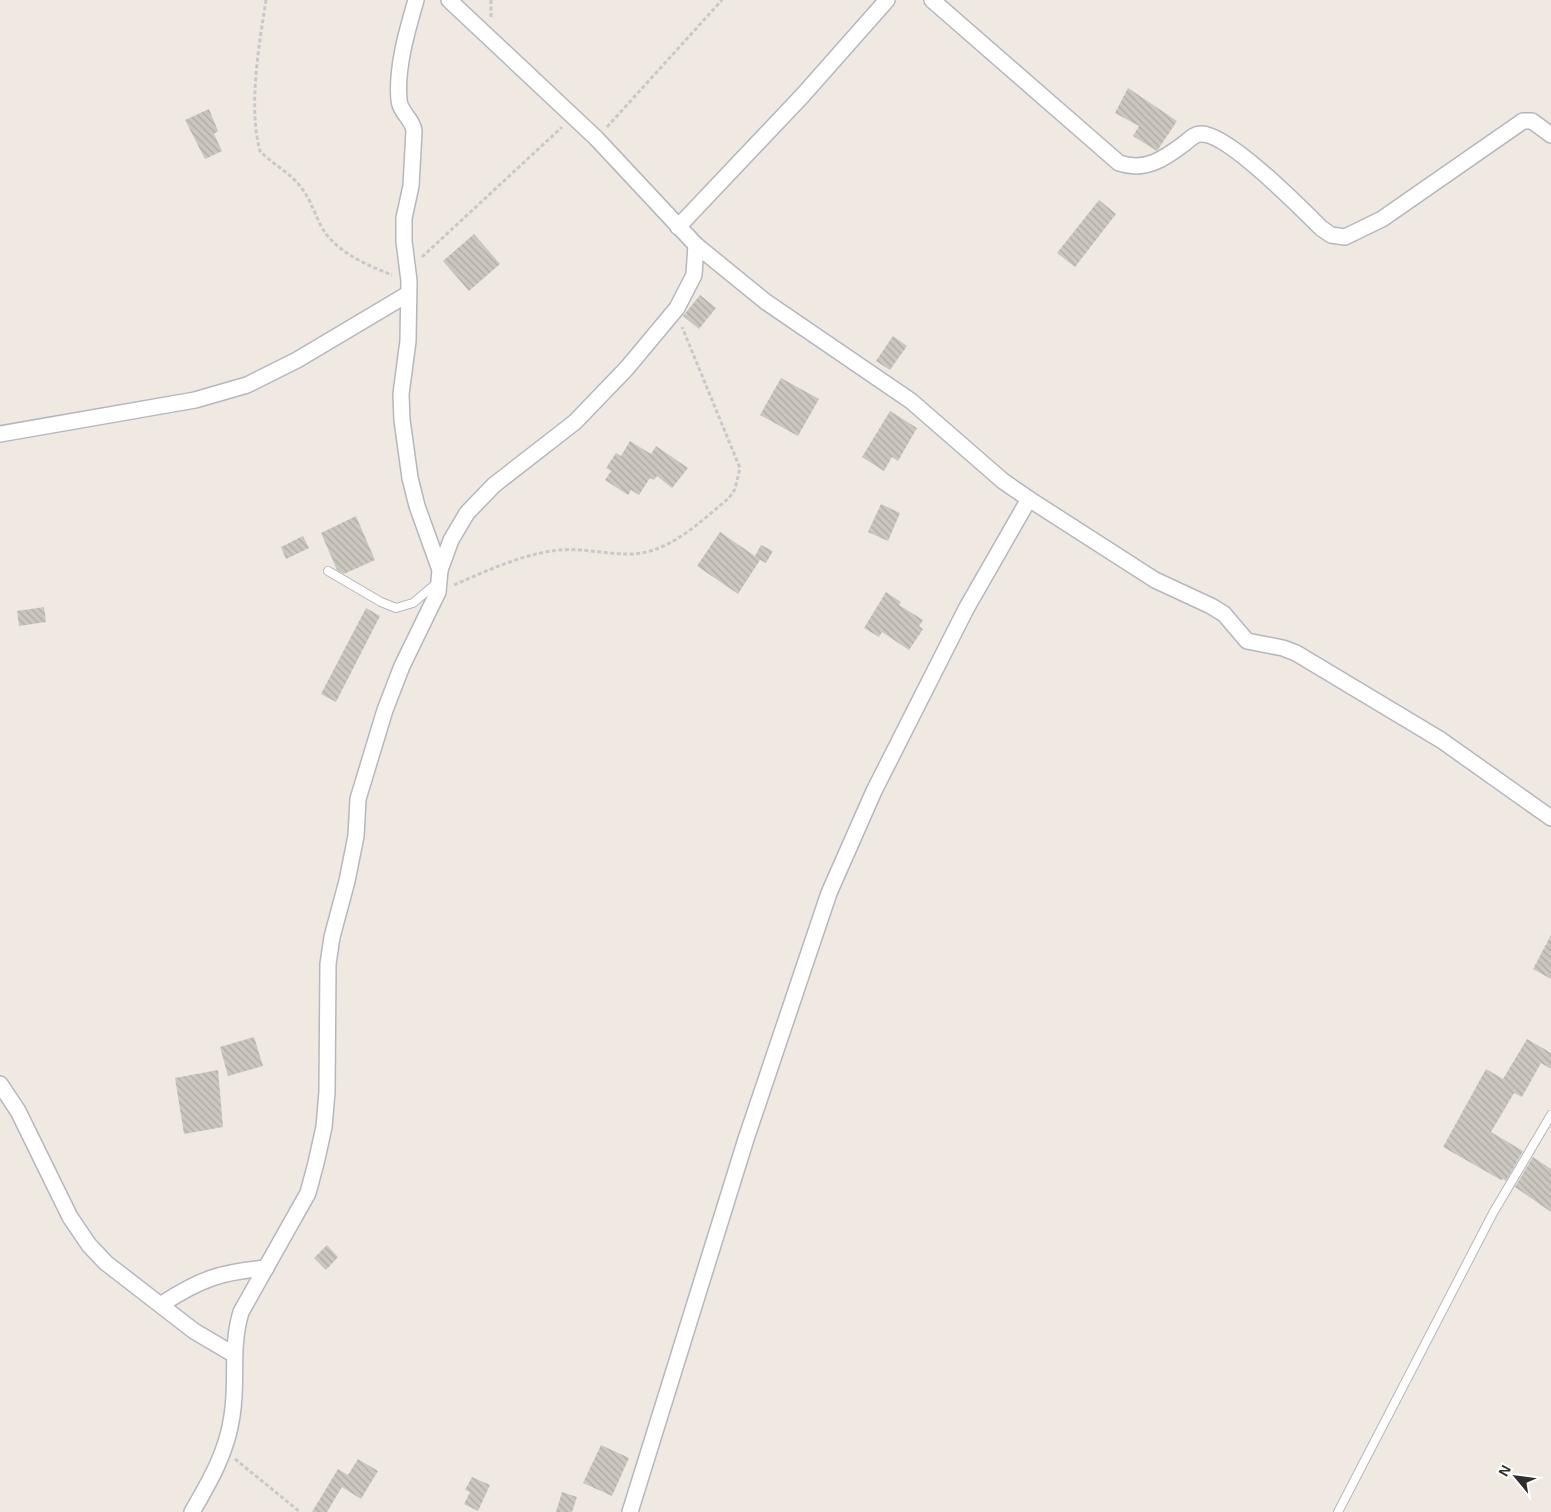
<svg xmlns="http://www.w3.org/2000/svg" width="1551" height="1512" font-family="Helvetica,sans-serif">
	<defs>
		<pattern id="building-back-hatch" width="6" height="6" patternUnits="userSpaceOnUse" patternTransform="scale(1.25)"><rect width="6" height="6" fill="#cbc7bf"/><path d="M-1 5l2 2M0 0l6 6M5-1l2 2" fill="none" stroke="#afaba4"/></pattern>
	</defs>
	<rect width="100%" height="100%" fill="#efe9e1"/>
	<g fill="url(#building-back-hatch)">
		<path d="M 1128,88 L 1177,121 L 1157,151 L 1133,136 L 1139,126 L 1115,113 Z"/>
		<path d="M 209,109 L 218,131 L 214,134 L 222,151 L 205,159 L 185,120 Z"/>
		<path d="M 1099,200 L 1116,214 L 1075,267 L 1057,253 Z"/>
		<path d="M 474,234 L 500,264 L 469,291 L 443,261 Z"/>
		<path d="M 700,295 L 716,308 L 699,329 L 683,316 Z"/>
		<path d="M 893,336 L 907,346 L 890,370 L 876,361 Z"/>
		<path d="M 781,378 L 819,399 L 798,436 L 760,415 Z"/>
		<path d="M 890,411 L 917,428 L 898,461 L 892,457 L 884,471 L 862,457 Z"/>
		<path d="M 630,441 L 651,454 L 656,446 L 688,468 L 672,488 L 657,476 L 654,480 L 650,478 L 639,495 L 631,490 L 628,495 L 605,480 L 611,471 L 606,468 L 616,453 L 621,456 Z"/>
		<path d="M 881,504 L 900,513 L 888,541 L 868,532 Z"/>
		<path d="M 356,516 L 375,560 L 344,574 L 337,570 L 321,533 Z"/>
		<path d="M 720,532 L 755,556 L 761,545 L 773,551 L 766,563 L 760,560 L 738,594 L 697,566 Z"/>
		<path d="M 303,536 L 309,548 L 286,559 L 281,547 Z"/>
		<path d="M 886,592 L 901,602 L 899,605 L 923,620 L 919,626 L 923,629 L 909,650 L 882,632 L 879,637 L 864,628 Z"/>
		<path d="M 44,607 L 46,622 L 19,626 L 17,611 Z"/>
		<path d="M 366,608 L 380,616 L 336,702 L 321,694 Z"/>
		<path d="M 1551,935 L 1551,979 L 1533,969 Z"/>
		<path d="M 254,1037 L 263,1066 L 228,1076 L 220,1047 Z"/>
		<path d="M 1527,1039 L 1551,1053 L 1551,1069 L 1541,1063 L 1522,1097 L 1514,1093 L 1491,1132 L 1523,1151 L 1506,1181 L 1503,1179 L 1501,1180 L 1443,1147 L 1486,1069 L 1503,1079 Z"/>
		<path d="M 218,1070 L 223,1127 L 184,1134 L 175,1078 Z"/>
		<path d="M 1533,1157 L 1551,1169 L 1551,1212 L 1515,1187 Z"/>
		<path d="M 327,1245 L 338,1257 L 326,1270 L 314,1258 Z"/>
		<path d="M 601,1445 L 629,1458 L 612,1496 L 583,1483 Z"/>
		<path d="M 358,1459 L 378,1471 L 361,1499 L 342,1487 L 327,1512 L 312,1512 L 338,1469 L 348,1475 Z"/>
		<path d="M 472,1477 L 490,1485 L 478,1511 L 464,1504 L 470,1492 L 465,1490 Z"/>
		<path d="M 562,1492 L 577,1497 L 572,1512 L 556,1512 Z"/>
	</g>
	<g fill="none" stroke-linecap="round" stroke-linejoin="round">
		<defs>
			<g id="service">
				<path d="M 328,571 L 381,602 L 396,608 L 413,603 L 438,582"/>
				<path d="M 1338,1512 L 1493,1213 L 1551,1115"/>
			</g>
			<g id="minor">
				<path d="M 416,0 C 407,31 396,68 399,100 C 400,113 413,119 414,131 L 411,186 L 404,218 L 404,241 L 409,281 L 408,341 L 401,394 L 402,420 L 410,478 L 417,506 L 440,570"/>
				<path d="M 449,0 L 596,138 L 696,245 L 766,302 L 911,401 L 1003,481 L 1029,499 L 1155,580 L 1211,606 L 1224,614 L 1247,641 L 1283,648 L 1296,653 L 1441,740 L 1551,818"/>
				<path d="M 932,0 L 1119,163 C 1145,172 1164,159 1185,143 C 1190,139 1194,134 1201,134 C 1227,133 1301,208 1321,228 L 1331,235 L 1345,237 L 1382,219 L 1523,121 L 1532,121 L 1551,135"/>
				<path d="M 678,227 L 803,95 L 887,0"/>
				<path d="M 0,434 L 195,400 L 247,385 L 297,360 L 408,294"/>
				<path d="M 0,1084 L 18,1111 L 70,1217 L 89,1245 L 106,1263 L 194,1331 L 233,1354"/>
				<path d="M 162,1304 C 200,1279 221,1272 266,1268"/>
				<path d="M 192,1512 C 210,1481 227,1452 232,1416 C 238,1379 230,1349 241,1312 L 308,1193 L 316,1163 L 324,1127 L 327,1092 L 328,964 L 332,937 L 347,881 L 356,836 L 358,799 L 385,710 L 402,666 L 438,592 L 440,570 L 451,540 L 467,513 L 494,485 L 575,422 L 627,368 L 677,308 L 694,275 L 696,245"/>
				<path d="M 630,1512 L 746,1139 L 829,893 L 874,791 L 966,609 L 1029,499"/>
			</g>
		</defs>
		<use href="#service" stroke="#b4b7c1" stroke-width="10"/>
		<use href="#minor" stroke="#b4b7c1" stroke-width="18"/>
		<g stroke="#c9c9c9" stroke-width="3" stroke-dasharray="4 2.5" stroke-linecap="butt">
			<path d="M 266,0 C 259,45 248,107 260,151 C 272,164 289,172 300,186 C 310,198 314,212 321,226 C 335,252 367,265 392,275"/>
			<path d="M 491,0 L 491,19"/>
			<path d="M 607,127 L 722,0"/>
			<path d="M 422,257 L 562,127"/>
			<path d="M 454,585 C 488,570 523,554 559,550 C 582,548 605,554 628,554 C 667,555 700,522 729,498 L 735,489 L 740,468 L 682,327"/>
			<path d="M 235,1459 L 300,1512"/>
		</g>
		<use href="#service" stroke="#fff" stroke-width="8"/>
		<use href="#minor" stroke="#fff" stroke-width="15"/>
	</g>
	<g transform="translate(1516 1477) rotate(299)" stroke="#ffffff" stroke-width="4" paint-order="stroke">
	<path d="M0-4L9 19L0 12L-9 19Z" fill="#2e2e2e"/>
	<text y="-8" font-size="14" font-weight="bold" text-anchor="middle" fill="#2e2e2e">N</text>
	</g>
</svg>
